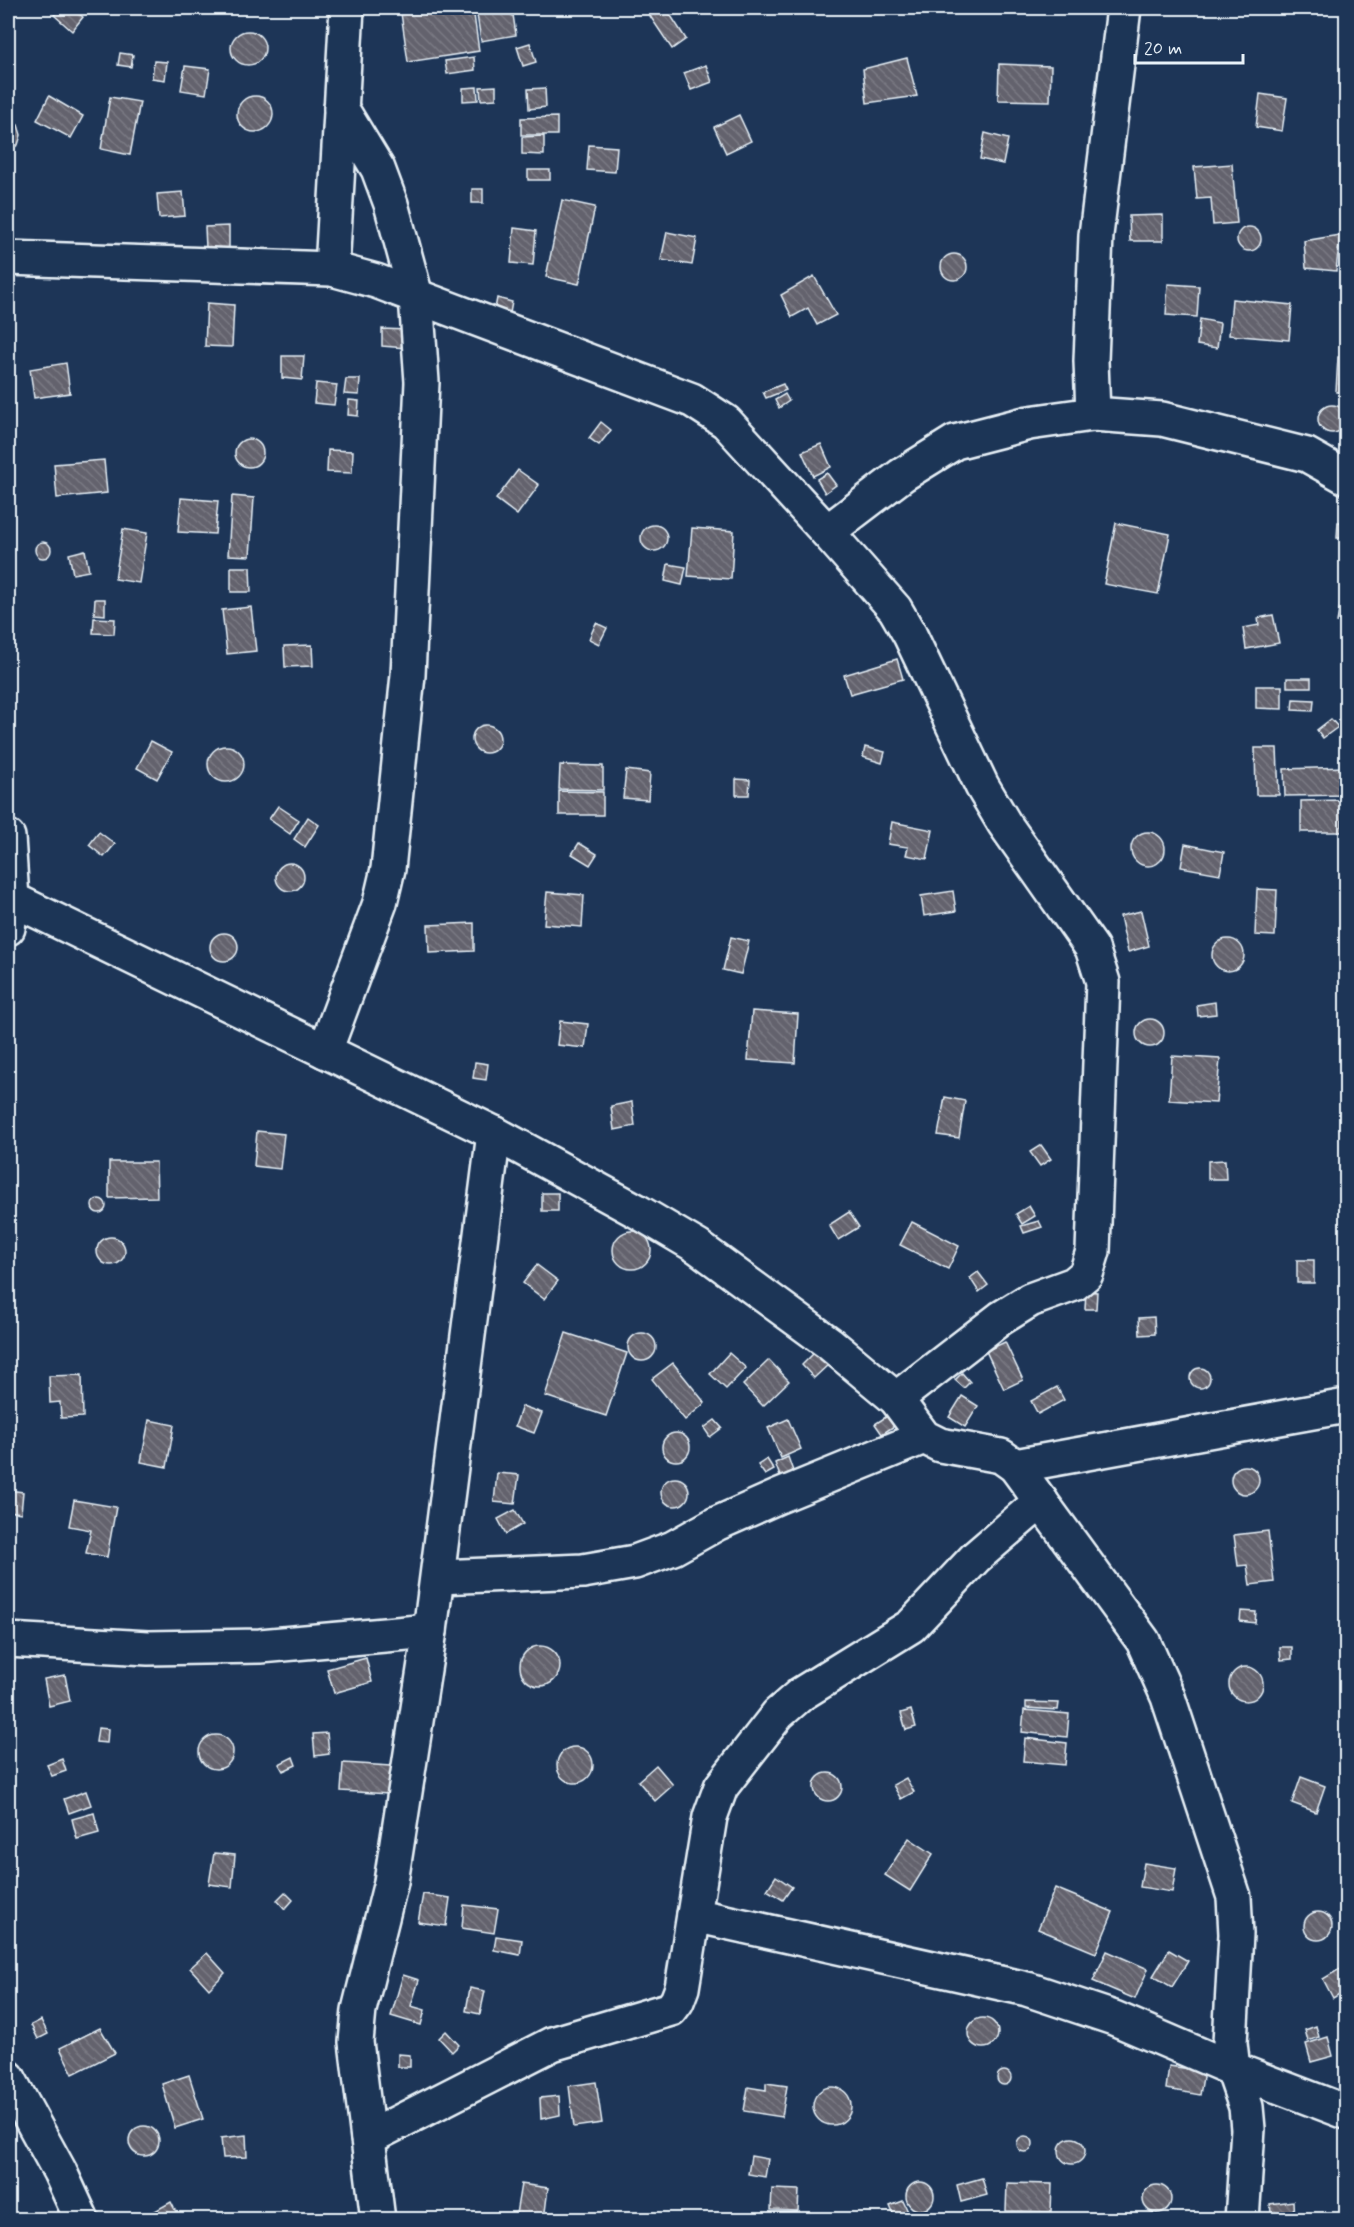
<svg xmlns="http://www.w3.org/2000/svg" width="1354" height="2227" font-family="Mynerve,sans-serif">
	<defs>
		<pattern id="building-back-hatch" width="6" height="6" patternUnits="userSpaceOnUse" patternTransform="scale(1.5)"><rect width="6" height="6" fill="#63626d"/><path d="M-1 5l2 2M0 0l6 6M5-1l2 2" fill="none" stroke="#797983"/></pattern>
	</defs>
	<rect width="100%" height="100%" fill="#1d3557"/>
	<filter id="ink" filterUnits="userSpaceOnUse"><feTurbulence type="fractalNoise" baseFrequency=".0167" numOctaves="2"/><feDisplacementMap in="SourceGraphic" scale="12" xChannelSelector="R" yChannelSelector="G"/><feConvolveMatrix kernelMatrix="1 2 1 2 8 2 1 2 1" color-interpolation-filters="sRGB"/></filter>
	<g filter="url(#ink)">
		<g fill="url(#building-back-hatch)" stroke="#e8f1f8" stroke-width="1.5">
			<path d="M 61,8 L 72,8 L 83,17 L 72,31 L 54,15 Z"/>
			<path d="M 437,8 L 473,8 L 479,51 L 408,62 L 401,13 Z"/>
			<path d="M 476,8 L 512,8 L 516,35 L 481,41 Z"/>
			<path d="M 662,8 L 666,8 L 686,39 L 672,49 L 650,16 Z"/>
			<circle cx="248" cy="48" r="17"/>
			<path d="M 530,43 L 536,62 L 523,66 L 517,47 Z"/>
			<path d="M 120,53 L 133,55 L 131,67 L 118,65 Z"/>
			<path d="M 474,57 L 475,70 L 447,74 L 445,61 Z"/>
			<path d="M 907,58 L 917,96 L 867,103 L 863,69 Z"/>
			<path d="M 154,61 L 167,62 L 165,80 L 152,78 Z"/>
			<path d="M 999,64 L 1051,66 L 1050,101 L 998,100 Z"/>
			<path d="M 706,65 L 712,82 L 691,90 L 684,73 Z"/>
			<path d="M 185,66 L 210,69 L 206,94 L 181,90 Z"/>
			<path d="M 496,86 L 496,99 L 481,100 L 480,87 Z"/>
			<path d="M 477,87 L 478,100 L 463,101 L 463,88 Z"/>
			<path d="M 545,88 L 546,107 L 529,109 L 528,89 Z"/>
			<path d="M 1260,94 L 1287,98 L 1282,131 L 1256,127 Z"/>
			<path d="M 49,96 L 83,116 L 71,138 L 37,120 Z"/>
			<circle cx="255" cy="114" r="18"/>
			<path d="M 110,97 L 140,102 L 130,155 L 101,149 Z"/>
			<path d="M 739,115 L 751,141 L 726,153 L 714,127 Z"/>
			<path d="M 557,117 L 557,135 L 521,135 L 521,118 Z"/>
			<path d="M 8,119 L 18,125 L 21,135 L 18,145 L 9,150 Z"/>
			<path d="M 985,133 L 1008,139 L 1003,164 L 980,159 Z"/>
			<path d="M 544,136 L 544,155 L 522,154 L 522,137 Z"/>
			<path d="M 589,145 L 617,147 L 615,172 L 587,170 Z"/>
			<path d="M 1232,164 L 1237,223 L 1213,225 L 1211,198 L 1197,199 L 1194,167 Z"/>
			<rect x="528" y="170" width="22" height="10"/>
			<rect x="472" y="189" width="11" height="14"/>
			<path d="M 183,192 L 185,216 L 159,218 L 157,194 Z"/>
			<path d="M 562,200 L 595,207 L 579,284 L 546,277 Z"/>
			<path d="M 1163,215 L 1163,241 L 1130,241 L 1129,216 Z"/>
			<path d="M 229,226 L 229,248 L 206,248 L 205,227 Z"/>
			<circle cx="1249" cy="239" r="12"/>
			<path d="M 514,228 L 536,231 L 533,265 L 511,263 Z"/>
			<path d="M 667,232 L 697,238 L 692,265 L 661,260 Z"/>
			<path d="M 1340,235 L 1336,271 L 1306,268 L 1304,241 Z"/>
			<circle cx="954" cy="267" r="13"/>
			<path d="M 814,276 L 836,315 L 817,325 L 808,308 L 792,317 L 781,295 Z"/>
			<path d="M 1168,284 L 1199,286 L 1197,317 L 1166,315 Z"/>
			<path d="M 497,298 L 512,302 L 510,313 L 495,309 Z"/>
			<path d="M 1232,299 L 1292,305 L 1289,340 L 1229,335 Z"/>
			<path d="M 207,303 L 234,305 L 232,347 L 205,346 Z"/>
			<path d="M 1200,319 L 1220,323 L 1217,348 L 1197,345 Z"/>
			<path d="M 382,329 L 407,330 L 406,348 L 382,346 Z"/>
			<path d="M 282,356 L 304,356 L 302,380 L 282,378 Z"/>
			<path d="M 1338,357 L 1346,357 L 1346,392 L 1336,392 Z"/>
			<path d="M 66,363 L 70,393 L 34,398 L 30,369 Z"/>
			<path d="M 346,379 L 360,379 L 359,395 L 344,394 Z"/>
			<path d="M 316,383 L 337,385 L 334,405 L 314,403 Z"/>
			<path d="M 783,384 L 786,390 L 766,398 L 763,392 Z"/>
			<path d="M 785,394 L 789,401 L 779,408 L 775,400 Z"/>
			<path d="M 349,400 L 359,401 L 358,416 L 348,415 Z"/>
			<circle cx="1332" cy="419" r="14"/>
			<path d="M 601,422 L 611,430 L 599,445 L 589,438 Z"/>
			<circle cx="249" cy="453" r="14"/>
			<path d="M 821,444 L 831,467 L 813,476 L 802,452 Z"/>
			<path d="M 328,450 L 353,451 L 352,473 L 327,472 Z"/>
			<path d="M 104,460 L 107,493 L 57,498 L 54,464 Z"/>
			<path d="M 518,470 L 539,485 L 517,515 L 496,499 Z"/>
			<path d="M 827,473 L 836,485 L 825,493 L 817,479 Z"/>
			<path d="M 232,496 L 254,498 L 250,556 L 228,555 Z"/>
			<path d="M 181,498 L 218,501 L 215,534 L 178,532 Z"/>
			<path d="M 1338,522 L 1346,522 L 1346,538 L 1337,538 Z"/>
			<path d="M 1116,523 L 1170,534 L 1158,594 L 1104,584 Z"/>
			<circle cx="654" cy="538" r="13"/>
			<path d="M 692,528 L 734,531 L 731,579 L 688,576 Z"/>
			<path d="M 123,529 L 147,533 L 139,583 L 115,579 Z"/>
			<circle cx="43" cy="550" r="8"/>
			<path d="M 85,550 L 89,571 L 73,574 L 69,554 Z"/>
			<path d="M 668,564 L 686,567 L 682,585 L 665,581 Z"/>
			<path d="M 231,567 L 250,567 L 251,592 L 231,592 Z"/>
			<path d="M 1346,573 L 1346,623 L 1337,622 Z"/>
			<path d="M 95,599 L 105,599 L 105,615 L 94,614 Z"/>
			<path d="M 251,607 L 256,651 L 227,654 L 222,610 Z"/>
			<path d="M 1273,615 L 1279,643 L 1246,649 L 1243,628 L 1259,625 L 1258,618 Z"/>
			<path d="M 94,618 L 115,619 L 114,634 L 93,633 Z"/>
			<path d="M 596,623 L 607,628 L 599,644 L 589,639 Z"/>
			<path d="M 312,645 L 313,666 L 285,667 L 284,646 Z"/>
			<path d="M 897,659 L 903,679 L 850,694 L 844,675 Z"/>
			<rect x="1287" y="678" width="24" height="9"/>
			<path d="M 1256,686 L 1282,686 L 1282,709 L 1256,708 Z"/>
			<path d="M 1293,699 L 1314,700 L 1313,711 L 1292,710 Z"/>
			<path d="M 1331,719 L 1338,727 L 1323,738 L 1317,730 Z"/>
			<circle cx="486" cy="739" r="14"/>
			<path d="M 151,741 L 172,752 L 157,779 L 137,768 Z"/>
			<circle cx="226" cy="764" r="18"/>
			<path d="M 865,747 L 885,752 L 882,763 L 863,757 Z"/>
			<path d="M 1255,748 L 1277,748 L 1279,795 L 1256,795 Z"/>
			<path d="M 560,765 L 603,766 L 603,790 L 559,789 Z"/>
			<path d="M 1346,767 L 1346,795 L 1285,796 L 1284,769 Z"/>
			<path d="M 626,770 L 650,773 L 648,800 L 623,798 Z"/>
			<path d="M 736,779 L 750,780 L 749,795 L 736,795 Z"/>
			<path d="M 559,791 L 603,792 L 603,815 L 559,815 Z"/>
			<path d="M 1342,800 L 1342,832 L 1301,832 L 1301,801 Z"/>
			<path d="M 278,806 L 299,820 L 290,834 L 269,819 Z"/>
			<path d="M 308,817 L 319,825 L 305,847 L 294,839 Z"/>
			<path d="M 892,822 L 933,830 L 927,859 L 906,855 L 908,847 L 888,844 Z"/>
			<path d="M 99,832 L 115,844 L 104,857 L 89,845 Z"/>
			<circle cx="1148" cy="849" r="17"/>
			<path d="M 579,843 L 597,854 L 590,865 L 572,854 Z"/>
			<path d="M 1185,844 L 1224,852 L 1220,874 L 1181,867 Z"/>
			<circle cx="290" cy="877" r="14"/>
			<path d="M 1257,889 L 1277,890 L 1275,936 L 1255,935 Z"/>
			<path d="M 953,891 L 956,911 L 924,916 L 921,896 Z"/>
			<path d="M 547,892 L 584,895 L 582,927 L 544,924 Z"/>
			<path d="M 1141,911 L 1149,946 L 1128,952 L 1120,916 Z"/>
			<path d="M 474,923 L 474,951 L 429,953 L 428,925 Z"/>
			<circle cx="224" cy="947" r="14"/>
			<path d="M 731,937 L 749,941 L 741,974 L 723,970 Z"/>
			<circle cx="1228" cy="955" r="16"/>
			<path d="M 1215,1002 L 1216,1014 L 1198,1016 L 1197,1005 Z"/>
			<path d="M 752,1011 L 798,1014 L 795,1063 L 748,1060 Z"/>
			<circle cx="1150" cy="1033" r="14"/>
			<path d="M 560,1021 L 588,1024 L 585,1048 L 557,1045 Z"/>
			<path d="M 1172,1056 L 1220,1059 L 1216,1103 L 1169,1100 Z"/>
			<path d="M 475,1062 L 488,1064 L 486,1080 L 473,1078 Z"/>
			<path d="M 945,1097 L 965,1101 L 959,1138 L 938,1135 Z"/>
			<path d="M 632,1102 L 635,1126 L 614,1130 L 611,1106 Z"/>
			<path d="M 257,1131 L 284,1134 L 280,1169 L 254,1166 Z"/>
			<path d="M 1041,1145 L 1051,1159 L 1040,1166 L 1030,1152 Z"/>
			<path d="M 1225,1160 L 1226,1179 L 1208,1179 L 1208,1161 Z"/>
			<path d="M 109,1162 L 156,1162 L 157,1197 L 109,1198 Z"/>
			<rect x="542" y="1193" width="16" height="18"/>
			<circle cx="99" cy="1206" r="7"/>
			<path d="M 1029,1206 L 1035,1216 L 1022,1224 L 1016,1214 Z"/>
			<path d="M 849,1212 L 859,1227 L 838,1240 L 829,1225 Z"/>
			<path d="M 1039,1221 L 1042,1227 L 1024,1233 L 1021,1226 Z"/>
			<path d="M 912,1222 L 959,1246 L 948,1269 L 900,1245 Z"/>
			<circle cx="632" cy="1250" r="19"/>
			<circle cx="111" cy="1251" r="14"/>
			<rect x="1297" y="1260" width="17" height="23"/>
			<path d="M 537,1265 L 558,1281 L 544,1299 L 523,1283 Z"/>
			<path d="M 978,1272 L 988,1285 L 979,1292 L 970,1278 Z"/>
			<path d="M 1086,1291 L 1097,1292 L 1096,1309 L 1085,1309 Z"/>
			<path d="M 1154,1317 L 1155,1334 L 1140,1335 L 1139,1318 Z"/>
			<circle cx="642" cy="1347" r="14"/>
			<path d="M 566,1333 L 627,1353 L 606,1416 L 545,1396 Z"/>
			<path d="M 1005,1342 L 1023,1380 L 1004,1389 L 986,1351 Z"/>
			<path d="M 816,1351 L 829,1364 L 814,1378 L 802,1365 Z"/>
			<path d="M 729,1353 L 746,1368 L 726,1389 L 710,1374 Z"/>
			<path d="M 769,1360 L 789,1381 L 763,1406 L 743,1385 Z"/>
			<path d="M 673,1363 L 705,1403 L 685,1420 L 652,1379 Z"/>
			<circle cx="1200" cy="1378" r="10"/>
			<path d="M 962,1373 L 970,1382 L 964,1388 L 955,1380 Z"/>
			<path d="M 82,1375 L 83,1417 L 61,1418 L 60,1402 L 50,1403 L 49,1376 Z"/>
			<path d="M 1057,1387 L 1064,1400 L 1038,1414 L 1031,1401 Z"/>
			<path d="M 962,1396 L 978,1406 L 965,1427 L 949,1417 Z"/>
			<path d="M 522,1406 L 542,1413 L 534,1433 L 515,1426 Z"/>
			<path d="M 892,1413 L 899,1423 L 882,1434 L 875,1424 Z"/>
			<path d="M 788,1419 L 801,1449 L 781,1458 L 768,1428 Z"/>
			<path d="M 149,1420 L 174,1425 L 167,1467 L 141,1462 Z"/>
			<path d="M 715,1420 L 722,1428 L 710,1437 L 704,1428 Z"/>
			<circle cx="676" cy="1447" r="14"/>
			<path d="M 788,1457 L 794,1474 L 781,1479 L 775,1463 Z"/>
			<path d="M 767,1459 L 774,1470 L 765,1475 L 758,1465 Z"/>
			<circle cx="1245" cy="1480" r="14"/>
			<path d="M 497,1473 L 519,1475 L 515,1504 L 494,1502 Z"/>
			<circle cx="675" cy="1492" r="14"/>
			<path d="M 8,1490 L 23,1492 L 21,1513 L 8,1511 Z"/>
			<path d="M 74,1500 L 116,1507 L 107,1557 L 86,1553 L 91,1530 L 69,1526 Z"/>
			<path d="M 515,1510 L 523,1524 L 506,1534 L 498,1519 Z"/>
			<path d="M 1268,1531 L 1274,1582 L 1250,1585 L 1247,1565 L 1238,1566 L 1234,1535 Z"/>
			<path d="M 1241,1611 L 1256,1612 L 1255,1623 L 1240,1621 Z"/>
			<circle cx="540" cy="1666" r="20"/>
			<path d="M 1280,1647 L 1292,1647 L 1292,1659 L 1281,1660 Z"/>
			<path d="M 366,1658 L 372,1682 L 334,1693 L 327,1669 Z"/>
			<circle cx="1246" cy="1684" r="17"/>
			<path d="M 65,1675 L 70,1701 L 49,1706 L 44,1679 Z"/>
			<path d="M 1026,1702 L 1059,1703 L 1058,1710 L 1026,1708 Z"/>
			<path d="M 911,1710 L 916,1727 L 906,1730 L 901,1713 Z"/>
			<path d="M 1024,1710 L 1069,1714 L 1067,1737 L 1022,1732 Z"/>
			<path d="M 98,1728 L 108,1729 L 107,1743 L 96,1742 Z"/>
			<path d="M 327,1733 L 329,1754 L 315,1756 L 313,1734 Z"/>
			<circle cx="216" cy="1752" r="17"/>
			<path d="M 1025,1738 L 1067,1743 L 1065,1765 L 1023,1761 Z"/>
			<circle cx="575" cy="1765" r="18"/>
			<path d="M 293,1757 L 296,1765 L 283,1771 L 279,1764 Z"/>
			<path d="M 62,1759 L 66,1771 L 52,1776 L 47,1765 Z"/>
			<path d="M 343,1763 L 391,1766 L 389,1794 L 341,1791 Z"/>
			<path d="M 656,1765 L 673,1785 L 655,1801 L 638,1781 Z"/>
			<circle cx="828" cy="1787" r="14"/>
			<path d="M 1301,1777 L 1325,1786 L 1316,1812 L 1292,1803 Z"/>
			<path d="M 906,1778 L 914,1792 L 901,1799 L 893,1785 Z"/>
			<path d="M 86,1791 L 91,1805 L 69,1813 L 64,1799 Z"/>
			<path d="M 94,1813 L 99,1833 L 77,1839 L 72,1819 Z"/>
			<path d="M 909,1838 L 933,1854 L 910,1891 L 885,1875 Z"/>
			<path d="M 214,1853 L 235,1855 L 232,1887 L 209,1884 Z"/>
			<path d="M 1144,1863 L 1176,1868 L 1172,1892 L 1140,1887 Z"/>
			<path d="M 776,1876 L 792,1887 L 783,1900 L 767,1890 Z"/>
			<path d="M 1055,1888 L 1113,1912 L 1096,1953 L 1038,1929 Z"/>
			<path d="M 285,1892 L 293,1900 L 285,1909 L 277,1900 Z"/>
			<path d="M 423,1894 L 450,1898 L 446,1926 L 418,1922 Z"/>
			<path d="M 464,1905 L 498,1909 L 494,1933 L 462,1928 Z"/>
			<circle cx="1318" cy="1926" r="14"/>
			<path d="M 496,1936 L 522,1940 L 520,1955 L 494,1950 Z"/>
			<path d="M 1169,1950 L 1188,1961 L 1172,1987 L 1153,1976 Z"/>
			<path d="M 1107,1951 L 1148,1969 L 1135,1999 L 1093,1981 Z"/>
			<path d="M 207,1953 L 225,1973 L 209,1989 L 190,1968 Z"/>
			<path d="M 1343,1967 L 1346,1973 L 1346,1990 L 1333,1998 L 1323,1979 Z"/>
			<path d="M 403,1975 L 419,1980 L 411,2006 L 425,2010 L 421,2025 L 391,2016 Z"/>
			<path d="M 470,1988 L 485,1991 L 480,2014 L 466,2011 Z"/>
			<circle cx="983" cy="2033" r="15"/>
			<path d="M 41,2020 L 48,2034 L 38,2039 L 31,2025 Z"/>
			<path d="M 1316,2026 L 1319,2037 L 1308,2041 L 1305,2030 Z"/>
			<path d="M 100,2028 L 115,2053 L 73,2074 L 60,2048 Z"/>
			<path d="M 446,2031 L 459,2045 L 452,2052 L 439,2038 Z"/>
			<path d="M 1328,2037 L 1333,2056 L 1311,2062 L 1306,2044 Z"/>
			<path d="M 398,2054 L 410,2055 L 410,2067 L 398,2067 Z"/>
			<path d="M 1169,2066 L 1204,2071 L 1200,2095 L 1166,2089 Z"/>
			<circle cx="1004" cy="2078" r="7"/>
			<path d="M 189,2075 L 203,2119 L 175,2128 L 162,2084 Z"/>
			<path d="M 596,2082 L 602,2123 L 574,2127 L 569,2086 Z"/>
			<path d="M 766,2083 L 787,2086 L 782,2117 L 744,2111 L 748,2087 L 766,2090 Z"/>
			<circle cx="832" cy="2106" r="19"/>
			<path d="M 559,2096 L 560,2115 L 541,2119 L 540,2098 Z"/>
			<circle cx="144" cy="2141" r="15"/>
			<path d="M 246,2135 L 247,2157 L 223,2158 L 221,2138 Z"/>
			<circle cx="1025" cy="2144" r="8"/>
			<circle cx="1072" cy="2151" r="13"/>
			<path d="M 751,2156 L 768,2159 L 765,2177 L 748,2174 Z"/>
			<path d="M 982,2178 L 987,2195 L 961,2202 L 957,2185 Z"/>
			<circle cx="920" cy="2196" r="14"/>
			<path d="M 1007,2183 L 1052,2184 L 1051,2212 L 1006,2211 Z"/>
			<path d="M 521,2184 L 548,2188 L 544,2220 L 515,2220 Z"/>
			<circle cx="1157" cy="2199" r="14"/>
			<path d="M 772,2189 L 799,2190 L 798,2211 L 771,2210 Z"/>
			<path d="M 903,2201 L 910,2216 L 896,2220 L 890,2206 Z"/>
			<path d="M 1293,2201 L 1294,2220 L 1272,2220 L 1270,2204 Z"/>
			<path d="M 171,2202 L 180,2220 L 148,2220 L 146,2216 Z"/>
		</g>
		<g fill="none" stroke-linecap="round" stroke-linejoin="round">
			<defs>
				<g id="street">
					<path d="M 8,258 L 332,269 L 376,281 L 692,400 L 726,422 L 827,532 L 895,609 L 910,635 L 982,786 L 1004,823 L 1092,948 L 1103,982 L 1093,1251 L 1086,1274 L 1074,1284 L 1030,1300 L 1001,1318 L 896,1399"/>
					<path d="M 332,269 L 347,8"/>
					<path d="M 1093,414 L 1091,361 L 1096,235 L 1124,8"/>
					<path d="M 827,532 L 902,475 L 955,442 L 1029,423 L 1093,414 L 1162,419 L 1307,455 L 1346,477"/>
					<path d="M 8,837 L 12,899 L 8,928"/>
					<path d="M 12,899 L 494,1133 L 637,1211 L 698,1247 L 829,1343 L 896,1399 L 924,1437 L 940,1445 L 1001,1456 L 1015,1466 L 1143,1641 L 1168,1697 L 1234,1897 L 1236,1934 L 1230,2043 L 1233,2069 L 1246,2107 L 1248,2129 L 1242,2220"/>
					<path d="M 325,1051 L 380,903 L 388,869 L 408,675 L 422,382 L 416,296 L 391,204 L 378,169 L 341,108"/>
					<path d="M 1015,1466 L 1346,1406"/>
					<path d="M 438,1577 L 583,1571 L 635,1562 L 673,1548 L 716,1524 L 777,1497 L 924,1437"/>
					<path d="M 8,1640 L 148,1648 L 260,1646 L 430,1631"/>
					<path d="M 694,1915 L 1027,1989 L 1114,2018 L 1233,2069 L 1346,2112"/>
					<path d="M 8,2077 L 60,2172 L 82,2220"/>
					<path d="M 368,2138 L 552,2044 L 671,2009 L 677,2001 L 682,1988 L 710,1817 L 721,1787 L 778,1714 L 801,1694 L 911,1626 L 976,1557 L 1041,1501"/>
					<path d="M 378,2220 L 356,2042 L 359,2010 L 391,1882 L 430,1631 L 494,1133"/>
				</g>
			</defs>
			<use href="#street" stroke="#e8f1f8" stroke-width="38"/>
			<use href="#street" stroke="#1d3557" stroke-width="33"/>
		</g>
	</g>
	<rect width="1354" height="2227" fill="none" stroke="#1d3557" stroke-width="30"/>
	<rect x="15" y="15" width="1324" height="2197" fill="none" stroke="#e8f1f8" stroke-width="2" filter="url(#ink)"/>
	<path d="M1135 54v9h108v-9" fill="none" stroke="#e8f1f8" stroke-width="3"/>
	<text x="1144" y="54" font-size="18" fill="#e8f1f8" stroke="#1d3557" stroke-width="4.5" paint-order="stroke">20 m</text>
</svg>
